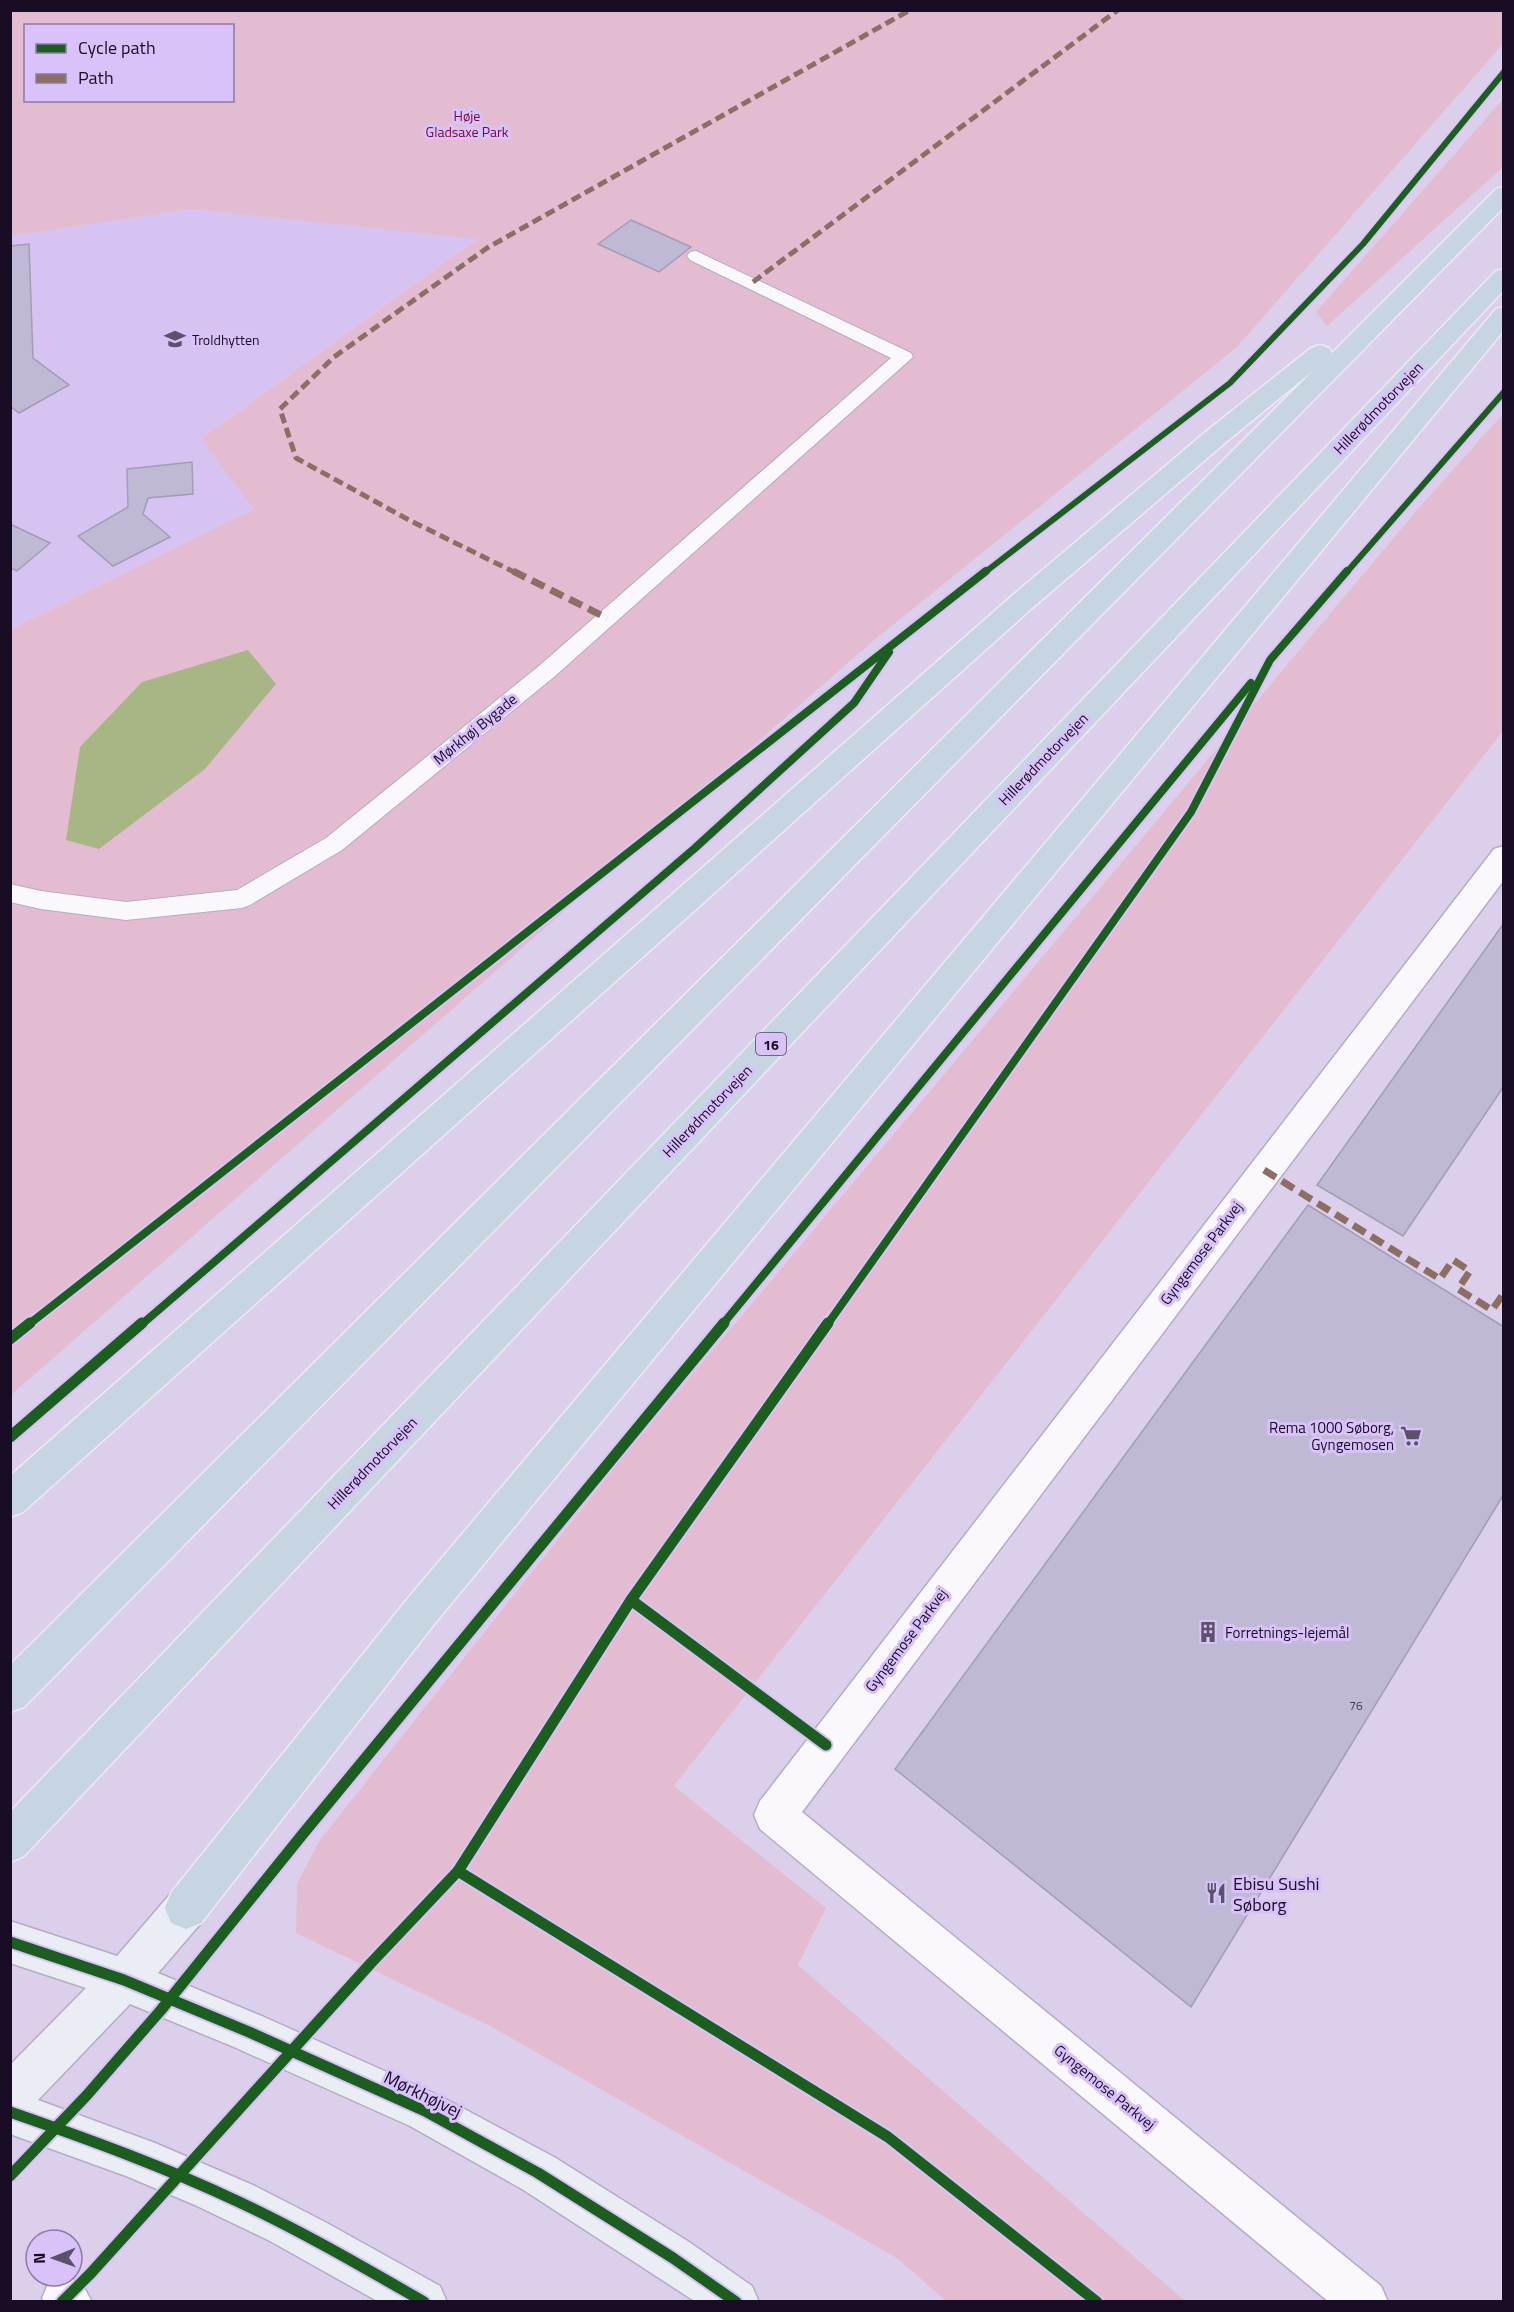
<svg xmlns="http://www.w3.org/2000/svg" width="1514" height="2312" font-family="'Titillium Web',sans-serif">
	<rect width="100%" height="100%" fill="#dbcfec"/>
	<path fill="#d6c3f1" d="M 191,209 L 478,238 L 201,439 L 255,508 L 11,629 L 11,236 Z"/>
	<g fill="#e4bcd1" fill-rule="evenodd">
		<path d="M 11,11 L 1503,11 L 1503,44 L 1236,348 L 873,641 L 11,1395 L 11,629 L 254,509 L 201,439 L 477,239 L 191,209 L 11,236 ZM 26,26 L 232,26 L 232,100 L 26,100 Z"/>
		<path d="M 1503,99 L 1503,167 L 1327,326 L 1316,312 Z"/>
		<path d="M 1503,414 L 1503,731 L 674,1786 L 826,1908 L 798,1965 L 1185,2301 L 946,2301 L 897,2258 L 492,2027 L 296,1933 L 297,1884 L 320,1840 L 619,1462 L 1417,510 Z"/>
	</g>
	<path fill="#a8b686" d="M 248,650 L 276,684 L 205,769 L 99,849 L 66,840 L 80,747 L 142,682 Z"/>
	<g fill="#bfb9d5" stroke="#a29cb6" stroke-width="1.5">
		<path d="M 631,220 L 691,247 L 659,272 L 598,244 Z"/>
		<path d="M 29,244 L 33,358 L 69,385 L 19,413 L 10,406 L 10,246 Z"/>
		<path d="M 192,462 L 193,494 L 148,498 L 143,514 L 170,537 L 113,566 L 78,536 L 128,507 L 127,469 Z"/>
		<path d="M 10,524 L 50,543 L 17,571 L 10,568 Z"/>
		<path d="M 1504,923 L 1504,1086 L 1403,1236 L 1317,1185 Z"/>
		<path d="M 1308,1205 L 1504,1327 L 1504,1494 L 1191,2007 L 895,1769 Z"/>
	</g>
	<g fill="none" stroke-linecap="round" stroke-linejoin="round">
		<defs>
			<path id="lane" d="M 696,251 L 911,353 L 913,357 L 555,676 L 342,850 L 250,905 L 242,908 L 126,920 L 41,909 L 10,902 L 10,884 L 41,891 L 126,902 L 237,890 L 326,838 L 539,666 L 891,358 L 690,260 L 687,256 L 690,252 Z"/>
			<g id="street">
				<path d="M 1504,846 L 1504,880 L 802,1812 L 1381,2286 L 1388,2302 L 1329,2302 L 760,1829 L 754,1815 L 760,1801 L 1494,849 Z"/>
				<path d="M 63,2276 L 81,2282 L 92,2302 L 44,2302 L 42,2298 L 49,2282 Z"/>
			</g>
			<path id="secondary" d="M 186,1887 L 201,1893 L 207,1908 L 201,1923 L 158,1973 L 264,2017 L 440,2096 L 554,2157 L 689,2242 L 752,2286 L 759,2302 L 696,2302 L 522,2189 L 410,2126 L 234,2047 L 130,2004 L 38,2100 L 155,2143 L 255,2186 L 325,2222 L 440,2286 L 447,2302 L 379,2302 L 270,2241 L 195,2205 L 126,2176 L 10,2134 L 10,2065 L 86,1988 L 10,1963 L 10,1921 L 117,1956 L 171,1893 Z"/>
			<g id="highway">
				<path d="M 1504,187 L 1504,207 L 24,1707 L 10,1712 L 10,1665 L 1314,370 L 1226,442 L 1031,609 L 23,1512 L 10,1517 L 10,1476 L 1013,595 L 1208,430 L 1311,348 L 1320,345 L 1329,348 L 1332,353 L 1496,189 Z"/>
				<path d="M 1504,269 L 1504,290 L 24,1856 L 10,1862 L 10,1812 L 1496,271 Z"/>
				<path d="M 1504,307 L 1504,330 L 435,1623 L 201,1923 L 186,1929 L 171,1923 L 165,1908 L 171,1893 L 409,1597 L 1496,309 Z"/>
			</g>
		</defs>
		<use href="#lane" stroke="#b6abc5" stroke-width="2"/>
		<use href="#street" stroke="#b6abc5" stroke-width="3"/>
		<use href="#secondary" stroke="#b6abc5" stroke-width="3"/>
		<use href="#highway" stroke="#efe9f6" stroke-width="3"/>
		<use href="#lane" fill="#faf8fc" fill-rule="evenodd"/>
		<use href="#street" fill="#faf8fc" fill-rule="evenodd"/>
		<use href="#secondary" fill="#eaedf4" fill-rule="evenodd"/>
		<use href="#highway" fill="#c7d4e2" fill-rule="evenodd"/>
		<g stroke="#8d6e63" stroke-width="5" stroke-dasharray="10 5" stroke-linecap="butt">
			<path d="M 753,282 L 1118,10"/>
			<path d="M 516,573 L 409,520 L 296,458 L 280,409 L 334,357 L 487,248 L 910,10"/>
		</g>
		<g stroke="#8d6e63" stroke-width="7" stroke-dasharray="14 7" stroke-linecap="butt">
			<path d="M 513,571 L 607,618"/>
			<path d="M 1264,1170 L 1440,1279 L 1453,1260 L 1470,1271 L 1458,1289 L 1492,1310 L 1504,1293"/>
		</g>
		<defs>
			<g id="cycleway-far2">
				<path d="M 984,573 L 1230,383 L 1363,244 L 1504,72"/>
				<path d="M 1346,573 L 1504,392"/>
			</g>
			<g id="cycleway-far1">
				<path d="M 28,1325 L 986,571"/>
				<path d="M 141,1325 L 695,848 L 854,703 L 889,652"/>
				<path d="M 722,1325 L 1251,683"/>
				<path d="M 827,1325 L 1191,812 L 1270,660 L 1347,571"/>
			</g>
			<g id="cycleway">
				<path d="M 10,1339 L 30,1323"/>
				<path d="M 10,1437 L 142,1323"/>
				<path d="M 631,1600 L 826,1745"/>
				<path d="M 458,1871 L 888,2137 L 1097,2302"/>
				<path d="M 10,1942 L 124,1980 L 249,2032 L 425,2111 L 538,2173 L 673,2258 L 736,2302"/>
				<path d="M 10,2112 C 88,2139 165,2167 239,2202 C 303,2232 363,2267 424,2302"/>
				<path d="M 10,2176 L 87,2095 L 161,2010 L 302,1835 L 724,1323"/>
				<path d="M 62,2302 L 91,2273 L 371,1963 L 458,1871 L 631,1600 L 828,1323"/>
			</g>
		</defs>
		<use href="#cycleway-far2" stroke="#d9c2f9" stroke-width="9"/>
		<use href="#cycleway-far1" stroke="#d9c2f9" stroke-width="12"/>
		<use href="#cycleway" stroke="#d9c2f9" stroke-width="15"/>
		<use href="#cycleway-far2" stroke="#1b5e20" stroke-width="6"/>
		<use href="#cycleway-far1" stroke="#1b5e20" stroke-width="8"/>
		<use href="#cycleway" stroke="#1b5e20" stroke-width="11"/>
	</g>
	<defs>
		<symbol id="school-bare" viewBox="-9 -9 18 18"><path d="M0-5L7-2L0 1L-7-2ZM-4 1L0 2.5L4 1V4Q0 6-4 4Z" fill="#5c516b" stroke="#d9c2f9" stroke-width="2.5" paint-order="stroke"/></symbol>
		<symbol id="supermarket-bare" viewBox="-9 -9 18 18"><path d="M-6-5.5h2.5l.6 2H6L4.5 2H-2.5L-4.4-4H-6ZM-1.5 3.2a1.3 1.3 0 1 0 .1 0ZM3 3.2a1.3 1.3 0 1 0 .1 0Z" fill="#5c516b" stroke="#d9c2f9" stroke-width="2.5" paint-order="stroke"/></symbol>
		<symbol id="building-bare" viewBox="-9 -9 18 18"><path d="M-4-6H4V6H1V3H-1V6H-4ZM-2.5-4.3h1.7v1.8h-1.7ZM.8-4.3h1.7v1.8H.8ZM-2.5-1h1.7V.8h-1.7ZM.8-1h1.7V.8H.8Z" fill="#5c516b" stroke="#d9c2f9" stroke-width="2.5" paint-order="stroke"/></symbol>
		<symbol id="restaurant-bare" viewBox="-9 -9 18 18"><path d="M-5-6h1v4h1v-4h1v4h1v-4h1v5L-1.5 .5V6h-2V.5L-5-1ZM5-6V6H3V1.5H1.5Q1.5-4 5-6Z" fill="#5c516b" stroke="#d9c2f9" stroke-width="2.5" paint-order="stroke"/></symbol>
	</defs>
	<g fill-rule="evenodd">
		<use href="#school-bare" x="160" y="324" width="30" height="30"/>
		<use href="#supermarket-bare" x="1396" y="1421" width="30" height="30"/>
		<use href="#building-bare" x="1193" y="1617" width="30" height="30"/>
		<use href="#restaurant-bare" x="1201" y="1878" width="30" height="30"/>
	</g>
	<g text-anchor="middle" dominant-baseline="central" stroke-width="6" stroke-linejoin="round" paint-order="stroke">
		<g font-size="12" fill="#423952">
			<text x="1356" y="1705">76</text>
		</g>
		<g font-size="14" fill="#770938" stroke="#d9c2f9">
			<text x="467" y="115">Høje<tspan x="467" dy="16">Gladsaxe Park</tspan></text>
		</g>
		<g font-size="14" fill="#180d25" stroke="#d9c2f9" text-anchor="start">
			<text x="192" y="339">Troldhytten</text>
		</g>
		<rect fill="#d9c2f9" stroke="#524365" stroke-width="1.5" x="756" y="1033" width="30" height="22" rx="4.5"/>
		<g font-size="14" font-weight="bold" fill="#180d25">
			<text x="771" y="1044">16</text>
		</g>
		<g font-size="15" fill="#180d25" stroke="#d9c2f9">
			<text transform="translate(1378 408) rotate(-46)">Hillerødmotorvejen</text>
			<text transform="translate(475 729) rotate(-39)">Mørkhøj Bygade</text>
			<text transform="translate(1043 759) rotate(-46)">Hillerødmotorvejen</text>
			<text transform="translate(707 1111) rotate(-46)">Hillerødmotorvejen</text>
			<text transform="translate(1201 1253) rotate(-53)">Gyngemose Parkvej</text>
			<text transform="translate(372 1463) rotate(-46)">Hillerødmotorvejen</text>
			<text transform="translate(906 1640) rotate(-53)">Gyngemose Parkvej</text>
			<text transform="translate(1105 2087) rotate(39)">Gyngemose Parkvej</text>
		</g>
		<g font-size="15" fill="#180d25" stroke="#d9c2f9" text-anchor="end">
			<text x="1394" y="1427">Rema 1000 Søborg,<tspan x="1394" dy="17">Gyngemosen</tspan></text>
			<text x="1225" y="1632" text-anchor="start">Forretnings-lejemål</text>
		</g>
		<g font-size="18" fill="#180d25" stroke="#d9c2f9" text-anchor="start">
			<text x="1233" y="1883">Ebisu Sushi<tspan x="1233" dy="21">Søborg</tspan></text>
		</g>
		<g font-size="18" fill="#180d25" stroke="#d9c2f9">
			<text transform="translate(423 2094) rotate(26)">Mørkhøjvej</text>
		</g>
	</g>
	<rect width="1514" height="2312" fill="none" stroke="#180d25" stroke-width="24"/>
	<rect x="24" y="24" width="210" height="78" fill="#d9c2f9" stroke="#8c7aa4" stroke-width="1.5"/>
	<rect x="36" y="44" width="30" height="9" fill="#1b5e20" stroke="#8c7aa4" stroke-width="1.5"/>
	<text x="78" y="54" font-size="18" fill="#180d25">Cycle path</text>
	<rect x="36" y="74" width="30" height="9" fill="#8d6e63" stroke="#8c7aa4" stroke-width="1.5"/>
	<text x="78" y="84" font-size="18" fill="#180d25">Path</text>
	<g transform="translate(54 2258) rotate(269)"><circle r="28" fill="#d9c2f9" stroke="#8c7aa4" stroke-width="1.5"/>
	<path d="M0-4.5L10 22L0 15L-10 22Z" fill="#5c516b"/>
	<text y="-9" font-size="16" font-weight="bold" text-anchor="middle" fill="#180d25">N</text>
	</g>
</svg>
